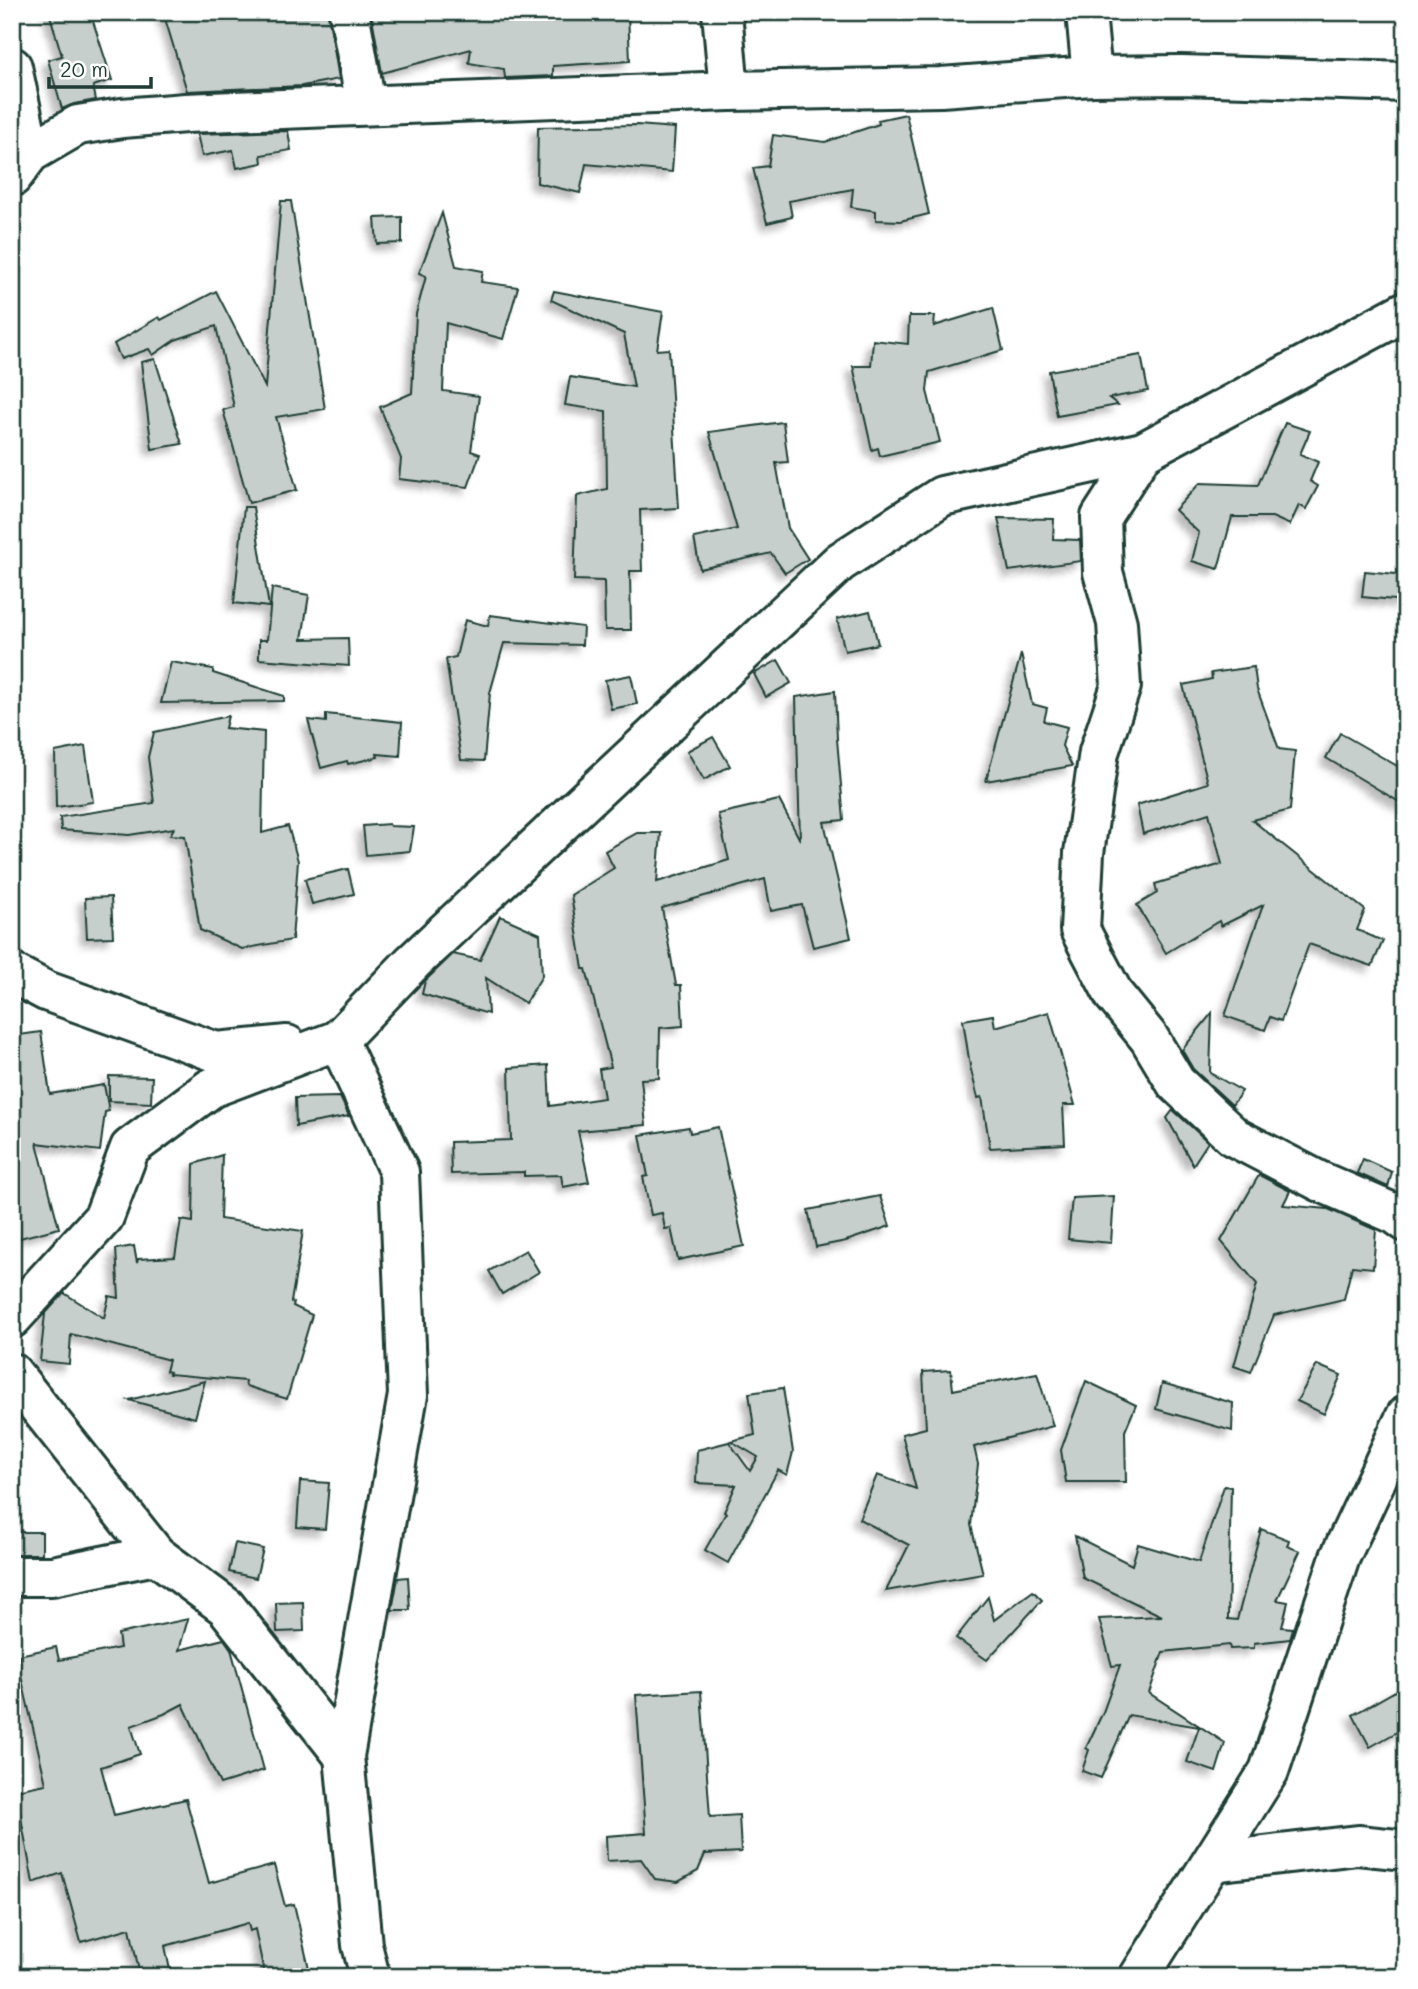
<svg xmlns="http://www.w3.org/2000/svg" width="1418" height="1989" font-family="Mali,sans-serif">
	<defs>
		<filter id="shadow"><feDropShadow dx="-6" dy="6" stdDeviation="3.5" flood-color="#0004"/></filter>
	</defs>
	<rect width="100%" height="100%" fill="#fff"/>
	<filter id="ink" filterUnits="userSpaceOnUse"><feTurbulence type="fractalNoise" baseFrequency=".0143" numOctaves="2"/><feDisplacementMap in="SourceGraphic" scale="14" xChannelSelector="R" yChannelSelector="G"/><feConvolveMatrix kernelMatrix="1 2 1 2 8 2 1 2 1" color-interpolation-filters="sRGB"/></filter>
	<g filter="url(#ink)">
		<g fill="#c7cfcc" stroke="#1f3d34" stroke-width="2" filter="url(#shadow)">
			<path d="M 49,12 L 90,12 L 112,80 L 93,86 L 96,100 L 74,104 L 62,109 L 48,60 L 62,56 Z"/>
			<path d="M 163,12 L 328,12 L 339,79 L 302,86 L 187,91 Z"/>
			<path d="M 371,12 L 628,12 L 630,61 L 553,66 L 553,76 L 505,78 L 504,69 L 469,63 L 471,49 L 382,73 Z"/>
			<path d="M 906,114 L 929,214 L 900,221 L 876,220 L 876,211 L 851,207 L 853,189 L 789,201 L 792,217 L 767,223 L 753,168 L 768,166 L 773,135 L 825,142 L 879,124 L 878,120 Z"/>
			<path d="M 637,125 L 675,128 L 672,172 L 586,164 L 580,193 L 537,183 L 538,127 Z"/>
			<path d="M 288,131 L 291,150 L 261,155 L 262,163 L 237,168 L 233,150 L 202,156 L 197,134 Z"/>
			<path d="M 281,201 L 291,201 L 325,409 L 276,417 L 297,490 L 249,503 L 223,410 L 234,407 L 216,326 L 175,340 L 153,355 L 149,349 L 121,359 L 114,344 L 159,317 L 161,320 L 216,291 L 265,387 Z"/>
			<path d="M 442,213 L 456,266 L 483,271 L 481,282 L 518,287 L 503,339 L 446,323 L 443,391 L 479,396 L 471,451 L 480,454 L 468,487 L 399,479 L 401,459 L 380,407 L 412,393 L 416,314 L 426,276 L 419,273 Z"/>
			<path d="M 402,217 L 402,243 L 377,244 L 375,218 Z"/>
			<path d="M 554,291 L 663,312 L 657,350 L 669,349 L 679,508 L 640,510 L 642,571 L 630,571 L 631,630 L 605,630 L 604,581 L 574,580 L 577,496 L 607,489 L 606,411 L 565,405 L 570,377 L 634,387 L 624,334 L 551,300 Z"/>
			<path d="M 993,308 L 1003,350 L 929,372 L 927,391 L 940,442 L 880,456 L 878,448 L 872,450 L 853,366 L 871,366 L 873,340 L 908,344 L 909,316 L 935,316 L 934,326 Z"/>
			<path d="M 1141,355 L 1148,391 L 1109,398 L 1118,405 L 1057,416 L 1049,371 Z"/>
			<path d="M 155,359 L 182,444 L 152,449 L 141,362 Z"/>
			<path d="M 783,422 L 788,462 L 776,463 L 788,528 L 808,559 L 785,573 L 771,553 L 700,569 L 694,538 L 737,529 L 709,432 Z"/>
			<path d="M 1285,423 L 1310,431 L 1300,454 L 1318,462 L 1310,481 L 1318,486 L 1306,509 L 1299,505 L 1290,525 L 1272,517 L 1232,517 L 1218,569 L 1192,561 L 1199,533 L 1175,510 L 1200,483 L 1258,485 Z"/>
			<path d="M 244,507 L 253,507 L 269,607 L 234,603 Z"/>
			<path d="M 998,518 L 1054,519 L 1053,539 L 1080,540 L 1081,561 L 1009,571 Z"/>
			<path d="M 1365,571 L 1406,575 L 1406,601 L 1362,597 Z"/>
			<path d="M 272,588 L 309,595 L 302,639 L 348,638 L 349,666 L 259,659 L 259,640 L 267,640 Z"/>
			<path d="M 870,611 L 878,644 L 845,651 L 837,619 Z"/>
			<path d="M 490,615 L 583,627 L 582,645 L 504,643 L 490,693 L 484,761 L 461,760 L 446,659 L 456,657 L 465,620 L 488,626 Z"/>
			<path d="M 1021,654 L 1032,704 L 1047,708 L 1044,721 L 1067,727 L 1062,746 L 1072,766 L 986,781 Z"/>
			<path d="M 778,660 L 791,683 L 766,697 L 754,674 Z"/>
			<path d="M 171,662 L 213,669 L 213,673 L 284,696 L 284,701 L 161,703 Z"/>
			<path d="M 1254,667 L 1257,689 L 1279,749 L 1295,751 L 1290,810 L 1252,820 L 1365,910 L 1357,930 L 1383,941 L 1372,966 L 1309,944 L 1281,1021 L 1270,1017 L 1265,1030 L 1225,1016 L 1263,905 L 1221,926 L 1219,921 L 1166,953 L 1137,905 L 1157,893 L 1155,884 L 1222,864 L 1209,813 L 1143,834 L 1137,805 L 1208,783 L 1183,685 L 1212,679 L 1211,673 Z"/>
			<path d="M 631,675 L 637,704 L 611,709 L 605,680 Z"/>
			<path d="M 835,691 L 837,739 L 844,820 L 824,822 L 851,938 L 813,947 L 802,905 L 771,911 L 765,879 L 662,908 L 676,985 L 681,985 L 683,1026 L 660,1028 L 659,1078 L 641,1079 L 646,1125 L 578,1131 L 589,1182 L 563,1187 L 561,1175 L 524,1176 L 524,1172 L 451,1174 L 450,1142 L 511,1140 L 509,1068 L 548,1065 L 550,1106 L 604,1098 L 599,1069 L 611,1067 L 586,969 L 583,969 L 571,895 L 614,868 L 605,851 L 637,833 L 661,833 L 657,882 L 729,860 L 718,814 L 779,800 L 800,840 L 796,697 Z"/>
			<path d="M 326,714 L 402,722 L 400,756 L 377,754 L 378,757 L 348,764 L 347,761 L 321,768 L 308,720 L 326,722 Z"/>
			<path d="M 228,716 L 225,728 L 264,732 L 262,833 L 288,826 L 298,861 L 292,940 L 242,949 L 200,930 L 185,836 L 170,835 L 174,828 L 129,835 L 61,830 L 60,817 L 154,803 L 148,757 L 154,732 Z"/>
			<path d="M 1340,733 L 1406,771 L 1406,806 L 1326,758 Z"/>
			<path d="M 713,737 L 730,766 L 704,780 L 687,751 Z"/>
			<path d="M 85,746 L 93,802 L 56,807 L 55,752 Z"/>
			<path d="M 389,824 L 390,826 L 414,827 L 410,851 L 366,855 L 363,826 Z"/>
			<path d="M 348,869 L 354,894 L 312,904 L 305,879 Z"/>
			<path d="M 111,897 L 113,937 L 87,938 L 85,898 Z"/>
			<path d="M 500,916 L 540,934 L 542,976 L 525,1003 L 486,978 L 488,1014 L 422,994 L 425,981 L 453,954 L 480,960 Z"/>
			<path d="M 1049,1012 L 1075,1105 L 1063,1105 L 1065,1144 L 990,1148 L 982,1097 L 978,1098 L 970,1066 L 963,1020 L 993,1015 L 995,1027 Z"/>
			<path d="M 1212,1013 L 1210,1073 L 1242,1091 L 1232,1105 L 1193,1069 L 1182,1050 Z"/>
			<path d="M 41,1032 L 50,1094 L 104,1085 L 109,1111 L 105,1112 L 100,1151 L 37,1143 L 59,1228 L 12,1240 L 12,1036 Z"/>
			<path d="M 109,1076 L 152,1077 L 151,1103 L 109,1101 Z"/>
			<path d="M 340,1097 L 349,1116 L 296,1126 L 295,1098 Z"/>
			<path d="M 1173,1110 L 1208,1142 L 1193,1165 L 1167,1118 Z"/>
			<path d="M 689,1127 L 690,1133 L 718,1127 L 744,1246 L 678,1260 L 671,1228 L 665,1229 L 662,1213 L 651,1215 L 643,1177 L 648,1176 L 640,1135 Z"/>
			<path d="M 222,1155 L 220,1219 L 303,1231 L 291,1302 L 294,1303 L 293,1306 L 312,1315 L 287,1399 L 246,1386 L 245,1381 L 169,1374 L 170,1372 L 166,1371 L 169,1360 L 71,1334 L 69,1364 L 40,1361 L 45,1314 L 64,1293 L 104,1318 L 109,1296 L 119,1298 L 116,1249 L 134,1246 L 137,1263 L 138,1259 L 175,1257 L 181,1220 L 193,1222 L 194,1164 Z"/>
			<path d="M 1363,1159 L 1392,1172 L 1388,1187 L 1357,1173 Z"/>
			<path d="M 1259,1175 L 1290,1191 L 1283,1205 L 1328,1209 L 1376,1230 L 1373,1268 L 1352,1266 L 1344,1299 L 1274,1315 L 1251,1372 L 1234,1366 L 1257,1284 L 1221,1241 Z"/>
			<path d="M 880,1196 L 890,1226 L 846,1241 L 816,1247 L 808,1210 Z"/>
			<path d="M 1114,1196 L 1111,1243 L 1068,1239 L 1072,1198 Z"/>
			<path d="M 526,1250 L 539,1272 L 502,1294 L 489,1271 Z"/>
			<path d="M 1317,1365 L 1341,1375 L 1324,1414 L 1297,1401 Z"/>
			<path d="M 951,1370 L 953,1390 L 1037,1373 L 1053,1426 L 974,1447 L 978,1464 L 971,1525 L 983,1574 L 886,1591 L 909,1545 L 859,1519 L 877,1475 L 916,1489 L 902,1434 L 926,1428 L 923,1372 Z"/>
			<path d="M 205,1381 L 195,1418 L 129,1400 Z"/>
			<path d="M 1086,1381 L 1136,1405 L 1125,1431 L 1126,1482 L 1066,1482 L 1061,1450 Z"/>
			<path d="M 1162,1383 L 1233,1403 L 1232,1431 L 1156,1409 Z"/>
			<path d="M 783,1388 L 793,1452 L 787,1475 L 778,1470 L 728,1563 L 705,1550 L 726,1513 L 724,1512 L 736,1485 L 696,1483 L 697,1450 L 729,1442 L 750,1471 L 758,1457 L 731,1441 L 755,1435 L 749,1393 Z"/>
			<path d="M 300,1481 L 329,1483 L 325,1529 L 297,1527 Z"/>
			<path d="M 1224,1486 L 1231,1487 L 1228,1619 L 1237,1620 L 1261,1529 L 1289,1540 L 1287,1546 L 1300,1551 L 1277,1600 L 1288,1602 L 1282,1627 L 1293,1628 L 1290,1639 L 1254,1643 L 1254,1648 L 1230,1649 L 1229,1645 L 1163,1652 L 1149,1693 L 1225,1743 L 1216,1772 L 1187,1762 L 1199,1727 L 1129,1715 L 1101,1778 L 1082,1771 L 1089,1750 L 1086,1748 L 1103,1712 L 1120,1665 L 1112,1666 L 1099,1619 L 1162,1616 L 1083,1578 L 1075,1536 L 1132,1565 L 1138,1544 L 1199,1562 Z"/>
			<rect x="12" y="1532" width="30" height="22"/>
			<path d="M 235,1543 L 263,1549 L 256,1578 L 229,1572 Z"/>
			<path d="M 408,1577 L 410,1610 L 392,1610 L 398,1578 Z"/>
			<path d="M 1033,1591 L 1042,1600 L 987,1660 L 956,1638 L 988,1597 L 994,1620 Z"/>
			<path d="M 303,1602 L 304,1631 L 277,1632 L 276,1603 Z"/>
			<path d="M 188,1619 L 179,1650 L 224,1639 L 231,1649 L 264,1770 L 220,1784 L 183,1704 L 164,1714 L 131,1726 L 140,1754 L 101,1767 L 114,1815 L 186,1799 L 209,1883 L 274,1865 L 285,1906 L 294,1904 L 311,1977 L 265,1977 L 255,1929 L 250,1931 L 248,1923 L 165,1946 L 170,1970 L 140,1976 L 130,1928 L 81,1942 L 62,1873 L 33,1883 L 16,1790 L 46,1784 L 19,1667 L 19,1655 L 56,1647 L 59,1660 L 120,1648 L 118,1634 Z"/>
			<path d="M 1406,1685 L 1406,1727 L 1370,1747 L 1353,1715 Z"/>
			<path d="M 701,1691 L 710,1817 L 739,1815 L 741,1852 L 705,1854 L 698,1871 L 678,1882 L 655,1879 L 641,1859 L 607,1861 L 606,1836 L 646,1833 L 636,1695 Z"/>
		</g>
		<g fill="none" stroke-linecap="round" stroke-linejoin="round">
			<defs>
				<g id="minor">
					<path d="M 349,12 L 366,105"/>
					<path d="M 722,12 L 729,91"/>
					<path d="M 1086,12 L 1092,76"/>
					<path d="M 12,67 L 30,153"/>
					<path d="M 12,177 L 30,153 L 78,125 L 122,118 L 186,113 L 729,91 L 941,87 L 1092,76 L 1181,75 L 1406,82"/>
					<path d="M 1143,452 L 1101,517 L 1103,572 L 1117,623 L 1121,686 L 1099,752 L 1084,853 L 1080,930 L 1114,995 L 1149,1038 L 1176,1083 L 1234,1137 L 1319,1181 L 1395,1214 L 1406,1222"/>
					<path d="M 12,973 L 46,991 L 216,1052 L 287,1045"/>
					<path d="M 12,1318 L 104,1217 L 130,1148 L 211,1088 L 338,1040"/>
					<path d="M 12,1373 L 156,1555 L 226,1607 L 344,1756"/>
					<path d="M 12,1576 L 52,1576 L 156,1555"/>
					<path d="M 1212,1862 L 1358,1845 L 1406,1850"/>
					<path d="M 370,1977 L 362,1945 L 344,1756 L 408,1395 L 399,1172 L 338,1040 L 413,962 L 840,562 L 942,496 L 1143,452 L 1406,311"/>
					<path d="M 1139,1977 L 1269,1771 L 1340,1557 L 1406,1416"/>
				</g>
			</defs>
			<use href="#minor" stroke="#1f3d34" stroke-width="44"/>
			<use href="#minor" stroke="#fff" stroke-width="38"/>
		</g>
	</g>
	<rect width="1418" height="1989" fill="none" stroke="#fff" stroke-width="42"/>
	<rect x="21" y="21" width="1376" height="1947" fill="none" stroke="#1f3d34" stroke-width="2.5" filter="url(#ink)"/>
	<path d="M49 77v10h102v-10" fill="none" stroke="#1f3d34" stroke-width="3.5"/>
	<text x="60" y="77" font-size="21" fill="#1f3d34" stroke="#ffffff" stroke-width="5" paint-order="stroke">20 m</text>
</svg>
